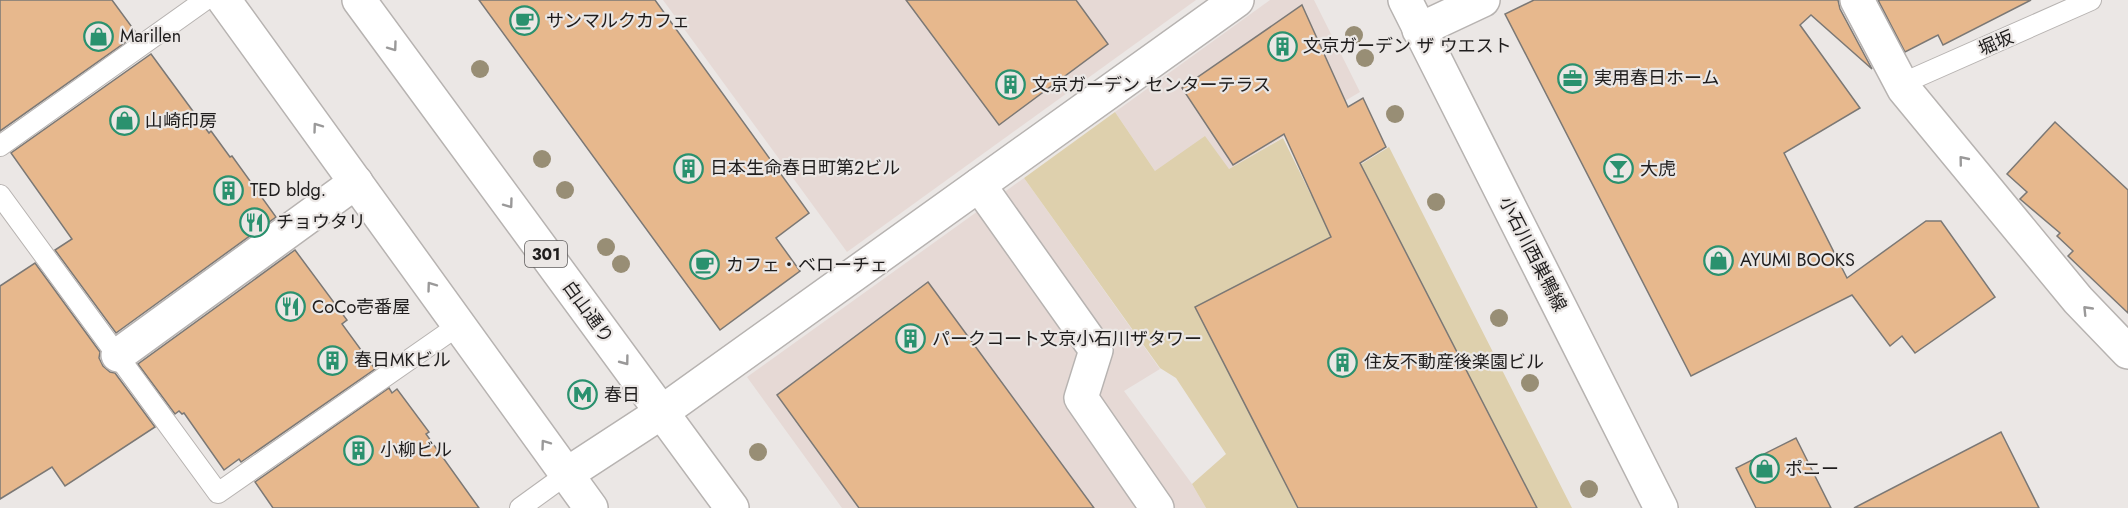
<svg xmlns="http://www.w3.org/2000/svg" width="2128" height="508" font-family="Jost,'Noto Sans JP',sans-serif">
	<rect width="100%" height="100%" fill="#ebe7e5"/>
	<g fill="#e6d9d5">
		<path d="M 663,0 L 1196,0 L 847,252 Z"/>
		<path d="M 1270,0 L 1314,0 L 1360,92 L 1229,169 L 1155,171 L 1115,112 Z"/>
		<path d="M 1024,178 L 1160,369 L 1124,391 L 1192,484 L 1206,508 L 842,508 L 747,377 Z"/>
	</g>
	<path fill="#ded0ad" d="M 1115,112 L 1155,171 L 1205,136 L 1229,169 L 1283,138 L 1311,195 L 1389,147 L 1572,508 L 1537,508 L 1384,210 L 1195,307 L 1298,508 L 1206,508 L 1192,484 L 1226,454 L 1176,378 L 1160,368 L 1024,178 Z"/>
	<g fill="#e7b88d" stroke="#7b7875" stroke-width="1.5">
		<path d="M 0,0 L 112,0 L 137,34 L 0,131 Z"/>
		<path d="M 479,0 L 655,0 L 809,213 L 776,238 L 800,271 L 720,330 Z"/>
		<path d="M 906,0 L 1076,0 L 1108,44 L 999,125 Z"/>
		<path d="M 1534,0 L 1838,0 L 1840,9 L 1872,69 L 1811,15 L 1800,25 L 1860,108 L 1784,153 L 1847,278 L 1926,221 L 1941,221 L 1995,297 L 1915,353 L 1902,336 L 1890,346 L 1852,295 L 1691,376 L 1505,14 Z"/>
		<path d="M 1878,0 L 2031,0 L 1943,45 L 1938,35 L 1905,52 Z"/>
		<path d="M 1302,5 L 1348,107 L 1363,98 L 1386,147 L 1360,163 L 1537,508 L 1298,508 L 1195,307 L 1331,237 L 1284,134 L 1233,165 L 1182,88 Z"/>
		<path d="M 151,54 L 209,133 L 211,131 L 230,157 L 232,156 L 276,217 L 116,333 L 55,250 L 72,239 L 11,153 Z"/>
		<path d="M 2055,122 L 2128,190 L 2128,313 L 2068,256 L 2073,251 L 2057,236 L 2060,233 L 2020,199 L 2027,192 L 2007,174 Z"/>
		<path d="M 295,250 L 347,320 L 342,324 L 375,369 L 241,462 L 239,459 L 224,470 L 184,413 L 182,414 L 179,411 L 175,414 L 138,364 Z"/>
		<path d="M 35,263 L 100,352 L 99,358 L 103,366 L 110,372 L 115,373 L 155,427 L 65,486 L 52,467 L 0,499 L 0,286 Z"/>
		<path d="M 928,282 L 1094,508 L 859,508 L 777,395 Z"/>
		<path d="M 389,388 L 392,393 L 397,389 L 429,432 L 426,434 L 479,508 L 273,508 L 255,482 Z"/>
		<path d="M 2001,432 L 2039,508 L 1854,508 Z"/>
		<path d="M 1796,438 L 1831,508 L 1756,508 L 1736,468 Z"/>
	</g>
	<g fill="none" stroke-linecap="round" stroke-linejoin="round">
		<defs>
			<g id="lane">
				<path d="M 1901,84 L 2091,0"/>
				<path d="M 0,146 L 205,0"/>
				<path d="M 0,195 L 218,493 L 459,325"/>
				<path d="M 520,508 L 567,474"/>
			</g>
			<g id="street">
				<path d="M 1857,0 L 1904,89 L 2078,300 L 2128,352"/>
				<path d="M 1419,30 L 1483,0"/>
				<path d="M 979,185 L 1096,350 L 1081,398 L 1157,508"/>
				<path d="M 118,355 L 356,182"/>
				<path d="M 567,474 L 662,412 L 1237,0"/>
			</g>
			<path id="secondary" d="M 1405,0 L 1661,508"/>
			<g id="primary">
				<path d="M 224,0 L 591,508"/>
				<path d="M 359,0 L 732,508"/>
			</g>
		</defs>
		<use href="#lane" stroke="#b7b3b1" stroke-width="22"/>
		<use href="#street" stroke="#b7b3b1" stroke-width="36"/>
		<use href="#secondary" stroke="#b7b3b1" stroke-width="36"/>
		<use href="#primary" stroke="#b7b3b1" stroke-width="36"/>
		<use href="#lane" stroke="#fff" stroke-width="20"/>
		<use href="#street" stroke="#fff" stroke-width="33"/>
		<use href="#secondary" stroke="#fff" stroke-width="33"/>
		<use href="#primary" stroke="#fff" stroke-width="33"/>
	</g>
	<g fill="#988e75">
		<circle cx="1354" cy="35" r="9"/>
		<circle cx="1365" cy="58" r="9"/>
		<circle cx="480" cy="69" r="9"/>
		<circle cx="1395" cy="114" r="9"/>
		<circle cx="542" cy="159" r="9"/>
		<circle cx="565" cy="190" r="9"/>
		<circle cx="1436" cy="202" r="9"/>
		<circle cx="606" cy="247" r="9"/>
		<circle cx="621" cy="264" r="9"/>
		<circle cx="1499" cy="318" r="9"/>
		<circle cx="1530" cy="383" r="9"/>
		<circle cx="758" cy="452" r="9"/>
		<circle cx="1589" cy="489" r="9"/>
	</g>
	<defs><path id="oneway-chevron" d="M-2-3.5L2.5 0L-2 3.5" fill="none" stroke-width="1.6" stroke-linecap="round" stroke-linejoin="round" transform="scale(1.5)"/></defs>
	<g stroke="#9a9999">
		<use href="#oneway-chevron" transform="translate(393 47) rotate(54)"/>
		<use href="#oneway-chevron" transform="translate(317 127) rotate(-126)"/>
		<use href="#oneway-chevron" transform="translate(1963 160) rotate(-129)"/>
		<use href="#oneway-chevron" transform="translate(509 204) rotate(54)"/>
		<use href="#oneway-chevron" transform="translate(431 286) rotate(-126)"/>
		<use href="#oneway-chevron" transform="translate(2087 310) rotate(-134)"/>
		<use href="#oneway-chevron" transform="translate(625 361) rotate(53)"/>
		<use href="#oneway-chevron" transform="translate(545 444) rotate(-126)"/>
	</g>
	<defs>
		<symbol id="cafe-ring" viewBox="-11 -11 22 22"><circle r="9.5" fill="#ebe7e5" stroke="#2a916e" stroke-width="1.5"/><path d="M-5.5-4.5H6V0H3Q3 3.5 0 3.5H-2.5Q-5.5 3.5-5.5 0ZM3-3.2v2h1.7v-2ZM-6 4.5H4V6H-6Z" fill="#2a916e"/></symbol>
		<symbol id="shop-ring" viewBox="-11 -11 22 22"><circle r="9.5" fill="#ebe7e5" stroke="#2a916e" stroke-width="1.5"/><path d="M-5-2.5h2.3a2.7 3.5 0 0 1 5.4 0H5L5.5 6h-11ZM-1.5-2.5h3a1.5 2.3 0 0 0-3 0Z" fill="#2a916e"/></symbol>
		<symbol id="building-ring" viewBox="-11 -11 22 22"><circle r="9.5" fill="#ebe7e5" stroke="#2a916e" stroke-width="1.5"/><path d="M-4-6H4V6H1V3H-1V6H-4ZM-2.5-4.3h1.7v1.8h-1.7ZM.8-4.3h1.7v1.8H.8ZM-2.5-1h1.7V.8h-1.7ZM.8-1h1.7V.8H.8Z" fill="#2a916e"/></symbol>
		<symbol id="office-ring" viewBox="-11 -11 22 22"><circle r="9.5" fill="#ebe7e5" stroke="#2a916e" stroke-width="1.5"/><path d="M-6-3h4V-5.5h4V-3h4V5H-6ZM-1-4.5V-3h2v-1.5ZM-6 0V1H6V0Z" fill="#2a916e"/></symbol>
		<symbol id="bar-ring" viewBox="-11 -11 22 22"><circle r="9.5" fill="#ebe7e5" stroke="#2a916e" stroke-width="1.5"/><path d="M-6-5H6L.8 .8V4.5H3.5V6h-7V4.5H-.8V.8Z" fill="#2a916e"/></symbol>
		<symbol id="restaurant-ring" viewBox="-11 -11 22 22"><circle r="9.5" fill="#ebe7e5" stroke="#2a916e" stroke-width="1.5"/><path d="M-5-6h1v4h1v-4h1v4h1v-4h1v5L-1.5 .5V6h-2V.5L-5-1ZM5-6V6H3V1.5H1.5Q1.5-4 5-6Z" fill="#2a916e"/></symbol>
		<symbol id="metro-ring" viewBox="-11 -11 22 22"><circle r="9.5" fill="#ebe7e5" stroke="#2a916e" stroke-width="1.5"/><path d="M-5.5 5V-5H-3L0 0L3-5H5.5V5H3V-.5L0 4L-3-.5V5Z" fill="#2a916e"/></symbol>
	</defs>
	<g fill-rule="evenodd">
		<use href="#cafe-ring" x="508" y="4" width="33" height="33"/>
		<use href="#shop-ring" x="82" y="20" width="33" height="33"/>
		<use href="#building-ring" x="1266" y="30" width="33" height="33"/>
		<use href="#office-ring" x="1556" y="62" width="33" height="33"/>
		<use href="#building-ring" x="994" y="68" width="33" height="33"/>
		<use href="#shop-ring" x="108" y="104" width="33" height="33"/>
		<use href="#building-ring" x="672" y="152" width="33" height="33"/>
		<use href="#bar-ring" x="1602" y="152" width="33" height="33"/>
		<use href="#building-ring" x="212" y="174" width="33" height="33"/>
		<use href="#restaurant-ring" x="238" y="206" width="33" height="33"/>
		<use href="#shop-ring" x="1702" y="244" width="33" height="33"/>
		<use href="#cafe-ring" x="688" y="248" width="33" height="33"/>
		<use href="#restaurant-ring" x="274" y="290" width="33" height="33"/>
		<use href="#building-ring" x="894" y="322" width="33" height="33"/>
		<use href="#building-ring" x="316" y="344" width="33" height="33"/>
		<use href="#building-ring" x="1326" y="346" width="33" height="33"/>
		<use href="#metro-ring" x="566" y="378" width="33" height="33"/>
		<use href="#building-ring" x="342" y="434" width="33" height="33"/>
		<use href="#shop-ring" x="1748" y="452" width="33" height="33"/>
	</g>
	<g text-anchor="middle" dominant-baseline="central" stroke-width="4.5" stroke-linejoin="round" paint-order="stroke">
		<rect fill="#ebe7e5" stroke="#5c5a59" stroke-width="1.5" x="525" y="241" width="42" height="26" rx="4.5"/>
		<g font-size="16" font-weight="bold" fill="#1f1d1d">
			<text x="546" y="254">301</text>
		</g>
		<g font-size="18" fill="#1f1d1d" stroke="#ebe7e5" text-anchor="start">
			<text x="546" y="21">サンマルクカフェ</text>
			<text x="120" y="36">Marillen</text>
			<text x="1303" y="46">文京ガーデン ザ ウエスト</text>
			<text x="1594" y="78">実用春日ホーム</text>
			<text x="1032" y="85">文京ガーデン センターテラス</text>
			<text x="145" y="121">山崎印房</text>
			<text x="710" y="168">日本生命春日町第2ビル</text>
			<text x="1640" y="169">大虎</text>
			<text x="250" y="190">TED bldg.</text>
			<text x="276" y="222">チョウタリ</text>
			<text x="1740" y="260">AYUMI BOOKS</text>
			<text x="726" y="265">カフェ・ベローチェ</text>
			<text x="312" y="307">CoCo壱番屋</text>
			<text x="932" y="339">パークコート文京小石川ザタワー</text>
			<text x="354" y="360">春日MKビル</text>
			<text x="1364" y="362">住友不動産後楽園ビル</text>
			<text x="604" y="395">春日</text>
			<text x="380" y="450">小柳ビル</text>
			<text x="1785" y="469">ポニー</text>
		</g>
		<g font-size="18" fill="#1f1d1d" stroke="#ebe7e5">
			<text transform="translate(1996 43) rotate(-23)">堀坂</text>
			<text transform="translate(1533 254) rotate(63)">小石川西巣鴨線</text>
			<text transform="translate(588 312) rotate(54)">白山通り</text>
		</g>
	</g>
</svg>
